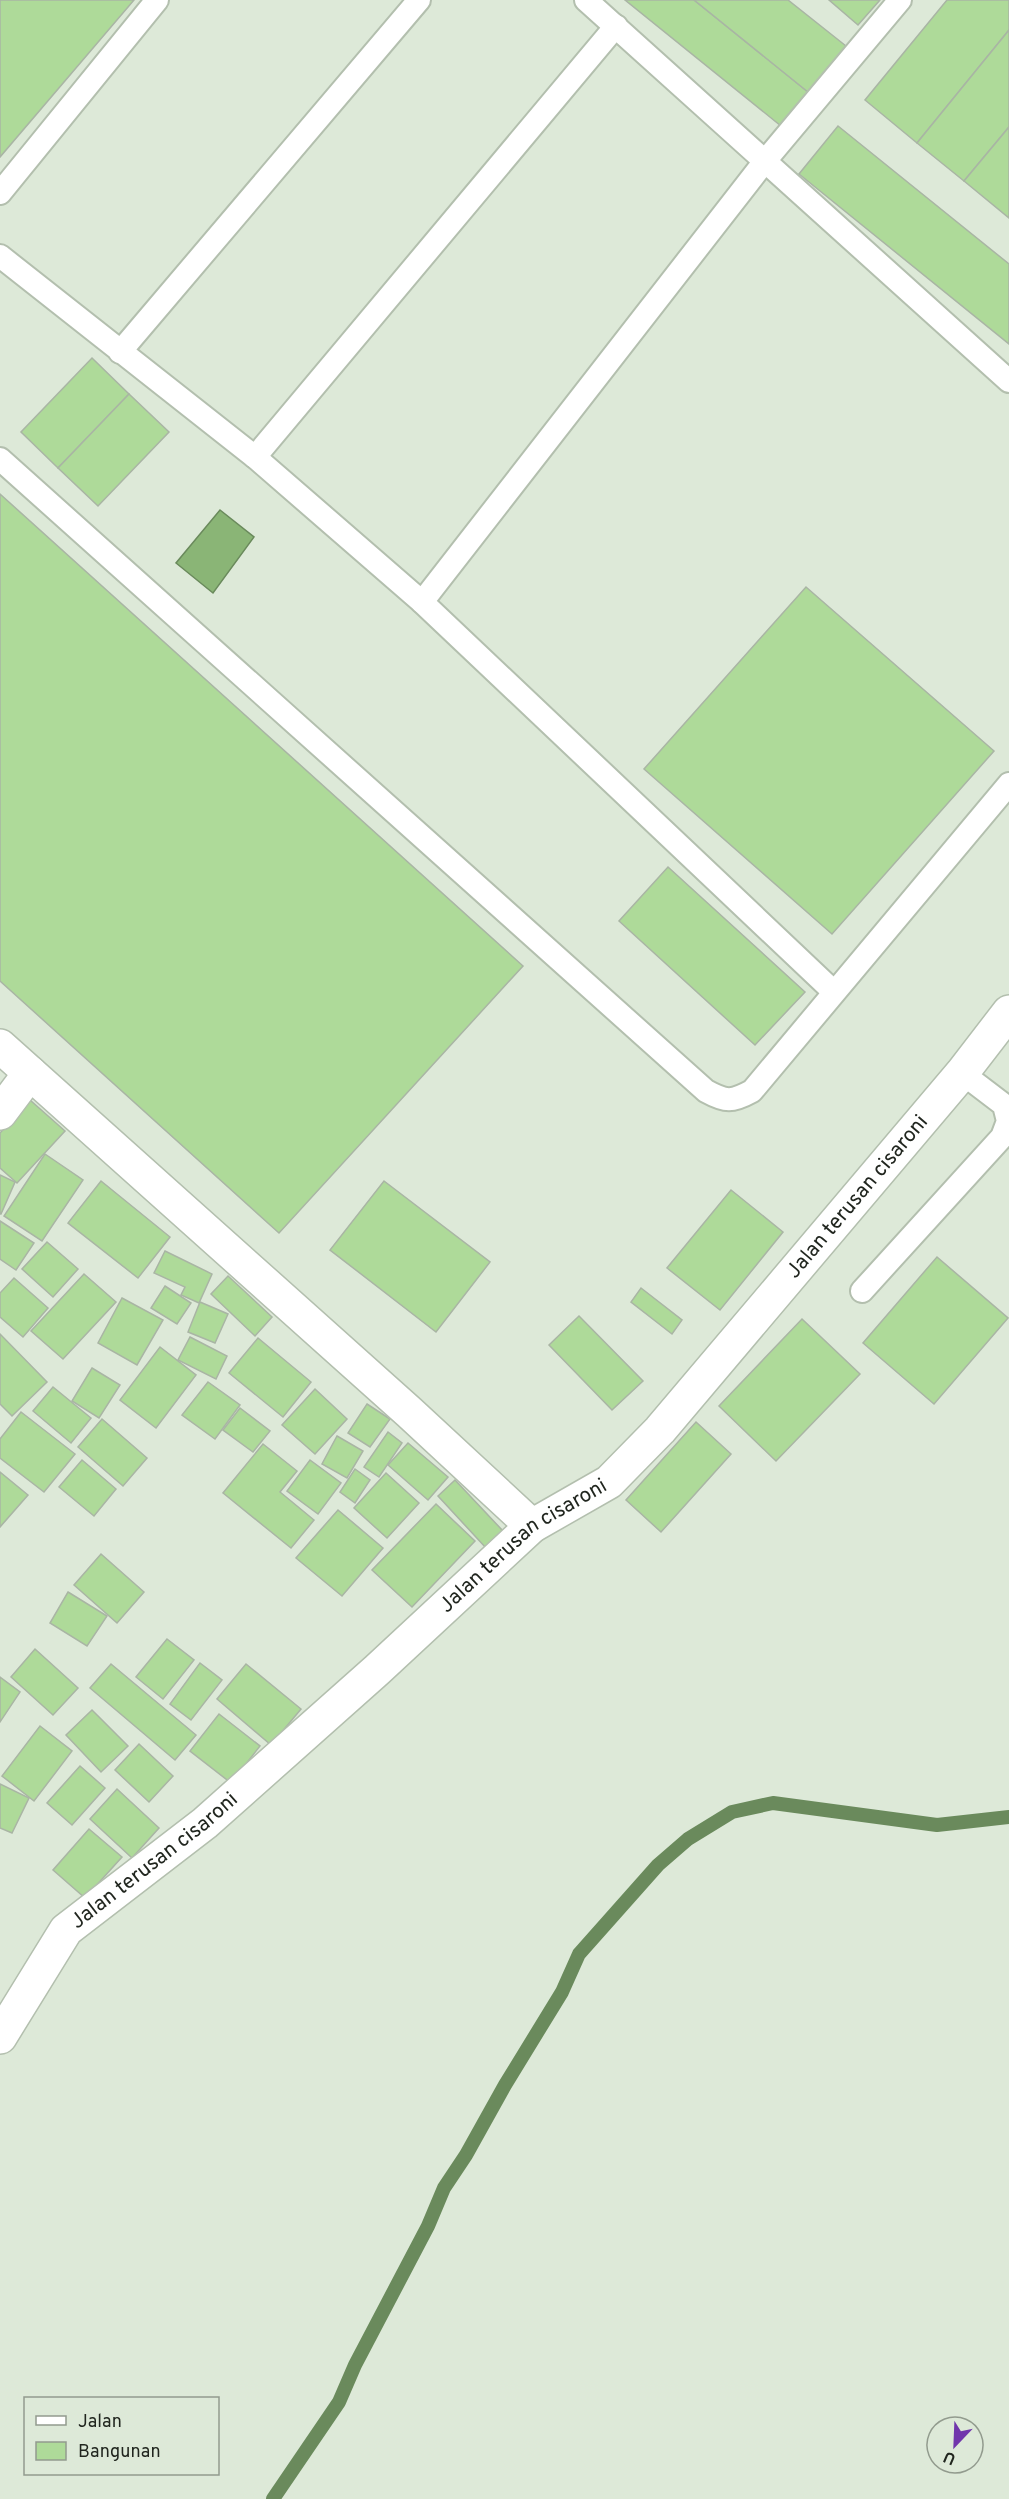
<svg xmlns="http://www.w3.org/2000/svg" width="1009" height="2499" font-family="Overpass,sans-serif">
	<rect width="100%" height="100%" fill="#dde9d8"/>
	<path fill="#8ab576" stroke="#6a8a5c" stroke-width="1.5" d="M 220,510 L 254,537 L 213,593 L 176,563 Z"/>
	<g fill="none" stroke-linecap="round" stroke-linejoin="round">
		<path stroke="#6a8a5c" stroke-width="14" d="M 273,2499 L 339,2402 L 355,2365 L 428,2226 L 444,2188 L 466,2155 L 505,2085 L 562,1992 L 579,1954 L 658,1865 L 688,1839 L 732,1812 L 773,1803 L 937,1825 L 1009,1817"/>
	</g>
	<g fill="#aeda99" stroke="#a9b5a4" stroke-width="1.5">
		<path d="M 0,0 L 134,0 L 0,157 Z"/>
		<path d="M 625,0 L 694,0 L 808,92 L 781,126 Z"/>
		<path d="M 694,0 L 788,0 L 846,46 L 808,92 Z"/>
		<path d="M 829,0 L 880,0 L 858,25 Z"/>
		<path d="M 947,0 L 1009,0 L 1009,30 L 917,143 L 865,100 Z"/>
		<path d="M 1009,30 L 1009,127 L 964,181 L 917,143 Z"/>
		<path d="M 838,126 L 1009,264 L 1009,344 L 799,174 Z"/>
		<path d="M 1009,127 L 1009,218 L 964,181 Z"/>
		<path d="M 92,358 L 129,394 L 58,468 L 21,432 Z"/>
		<path d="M 129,394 L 169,432 L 98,506 L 58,468 Z"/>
		<path d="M 0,494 L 523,966 L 279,1233 L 0,981 Z"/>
		<path d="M 806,587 L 994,751 L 832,934 L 644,769 Z"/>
		<path d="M 668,867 L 805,992 L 755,1045 L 619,921 Z"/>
		<path d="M 30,1100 L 65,1131 L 17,1183 L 0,1168 L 0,1133 Z"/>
		<path d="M 45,1154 L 83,1180 L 42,1241 L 4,1216 Z"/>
		<path d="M 0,1175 L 15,1182 L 1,1214 L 0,1214 Z"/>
		<path d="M 101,1181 L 170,1237 L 138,1278 L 68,1223 Z"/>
		<path d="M 384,1181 L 490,1262 L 436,1332 L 330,1250 Z"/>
		<path d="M 731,1190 L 783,1232 L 720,1310 L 667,1268 Z"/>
		<path d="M 0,1221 L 34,1243 L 16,1270 L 0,1259 Z"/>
		<path d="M 47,1242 L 78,1269 L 53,1297 L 22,1269 Z"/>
		<path d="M 165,1251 L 212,1274 L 199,1303 L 181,1295 L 185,1287 L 154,1273 Z"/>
		<path d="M 937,1257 L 1008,1318 L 934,1404 L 863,1343 Z"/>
		<path d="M 84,1274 L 116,1302 L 63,1359 L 31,1331 Z"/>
		<path d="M 228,1276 L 272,1317 L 255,1336 L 211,1294 Z"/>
		<path d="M 14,1278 L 48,1308 L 23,1337 L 0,1317 L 0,1293 Z"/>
		<path d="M 165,1286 L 191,1303 L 177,1324 L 151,1308 Z"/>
		<path d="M 641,1288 L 682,1320 L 672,1334 L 631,1302 Z"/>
		<path d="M 122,1298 L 163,1320 L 137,1365 L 98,1343 Z"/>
		<path d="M 200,1302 L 228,1314 L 215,1343 L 188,1332 Z"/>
		<path d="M 579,1316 L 643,1381 L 612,1410 L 549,1345 Z"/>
		<path d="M 802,1319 L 860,1374 L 776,1461 L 719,1406 Z"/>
		<path d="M 0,1334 L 47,1382 L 12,1416 L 0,1404 Z"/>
		<path d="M 190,1337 L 227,1356 L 216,1379 L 178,1360 Z"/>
		<path d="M 258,1338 L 311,1382 L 283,1417 L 229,1373 Z"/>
		<path d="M 160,1347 L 196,1375 L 156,1428 L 120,1400 Z"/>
		<path d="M 92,1368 L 120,1385 L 99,1418 L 72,1401 Z"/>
		<path d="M 208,1382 L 240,1405 L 215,1439 L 182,1415 Z"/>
		<path d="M 53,1387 L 91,1418 L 71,1443 L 33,1411 Z"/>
		<path d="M 315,1389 L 347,1419 L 315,1454 L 282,1425 Z"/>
		<path d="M 367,1404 L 390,1419 L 370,1447 L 348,1433 Z"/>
		<path d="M 240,1408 L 270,1431 L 253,1452 L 223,1430 Z"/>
		<path d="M 21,1412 L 75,1454 L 44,1492 L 0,1458 L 0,1439 Z"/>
		<path d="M 102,1419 L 147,1458 L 123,1486 L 78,1447 Z"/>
		<path d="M 696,1422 L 731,1454 L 661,1532 L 626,1500 Z"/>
		<path d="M 388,1432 L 402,1443 L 379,1477 L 364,1467 Z"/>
		<path d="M 337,1436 L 363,1451 L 347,1478 L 322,1464 Z"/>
		<path d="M 408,1443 L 448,1477 L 428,1500 L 388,1465 Z"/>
		<path d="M 263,1444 L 297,1471 L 280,1492 L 314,1520 L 291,1548 L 223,1493 Z"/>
		<path d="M 82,1460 L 116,1489 L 94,1516 L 59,1487 Z"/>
		<path d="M 310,1460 L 341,1483 L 318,1514 L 287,1491 Z"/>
		<path d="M 355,1469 L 370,1480 L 355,1503 L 340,1492 Z"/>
		<path d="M 0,1472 L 28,1495 L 0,1527 Z"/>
		<path d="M 386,1473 L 419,1503 L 387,1538 L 354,1508 Z"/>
		<path d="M 455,1480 L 503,1531 L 486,1548 L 438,1496 Z"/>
		<path d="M 436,1504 L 475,1541 L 412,1607 L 372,1570 Z"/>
		<path d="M 338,1510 L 383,1548 L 342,1596 L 296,1558 Z"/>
		<path d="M 101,1554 L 144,1592 L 117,1623 L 74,1585 Z"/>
		<path d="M 68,1592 L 107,1616 L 87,1646 L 50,1623 Z"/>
		<path d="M 167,1639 L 194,1660 L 163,1699 L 136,1677 Z"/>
		<path d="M 35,1649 L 78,1688 L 53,1715 L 11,1677 Z"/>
		<path d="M 200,1663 L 222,1680 L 191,1720 L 170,1704 Z"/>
		<path d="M 111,1664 L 196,1735 L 175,1760 L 90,1688 Z"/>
		<path d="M 246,1664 L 301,1709 L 271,1745 L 217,1699 Z"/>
		<path d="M 0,1677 L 20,1692 L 0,1722 Z"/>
		<path d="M 92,1710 L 128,1746 L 101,1772 L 66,1735 Z"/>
		<path d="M 219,1714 L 260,1746 L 231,1783 L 190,1751 Z"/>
		<path d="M 40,1726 L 72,1751 L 34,1801 L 2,1776 Z"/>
		<path d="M 139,1744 L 173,1776 L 149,1802 L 115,1770 Z"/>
		<path d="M 80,1766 L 105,1788 L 72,1825 L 47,1803 Z"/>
		<path d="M 0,1784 L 29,1798 L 12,1833 L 0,1828 Z"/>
		<path d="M 117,1789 L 159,1828 L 132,1858 L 90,1819 Z"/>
		<path d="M 89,1829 L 122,1857 L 85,1898 L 53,1870 Z"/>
	</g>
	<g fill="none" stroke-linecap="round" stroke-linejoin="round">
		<defs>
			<g id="service">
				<path d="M 586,0 L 1009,381"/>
				<path d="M 0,193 L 157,0"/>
				<path d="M 0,256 L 255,457 L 422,602"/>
				<path d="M 120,352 L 419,0"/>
				<path d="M 255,457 L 616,26"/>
				<path d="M 0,459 L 706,1091 C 726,1102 732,1102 752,1091 L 1009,784"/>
				<path d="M 834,992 L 422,602 L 765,161 L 900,0"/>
				<path d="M 862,1291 L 1002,1137 L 1008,1121 L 1004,1105 L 962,1073"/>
			</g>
			<g id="minor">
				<path d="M 0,1046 L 409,1412 L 532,1526"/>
				<path d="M 0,1113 L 30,1073"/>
				<path id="s1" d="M 0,2037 L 66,1930 L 205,1823 L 377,1670 L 532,1526 L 609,1482 L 660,1430 L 962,1073 L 1009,1012"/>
			</g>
		</defs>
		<use href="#service" stroke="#b3bfae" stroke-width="26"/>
		<use href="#minor" stroke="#b3bfae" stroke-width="36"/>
		<use href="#service" stroke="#fff" stroke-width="22"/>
		<use href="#minor" stroke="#fff" stroke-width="33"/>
	</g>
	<g text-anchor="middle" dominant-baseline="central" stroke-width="6" stroke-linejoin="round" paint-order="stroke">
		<g font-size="21" fill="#21261f" stroke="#dde9d8">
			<text stroke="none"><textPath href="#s1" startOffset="1210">Jalan terusan cisaroni</textPath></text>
			<text stroke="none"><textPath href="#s1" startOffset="724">Jalan terusan cisaroni</textPath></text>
			<text stroke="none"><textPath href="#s1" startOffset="238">Jalan terusan cisaroni</textPath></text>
		</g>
	</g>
	<rect x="24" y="2397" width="195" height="78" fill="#dde9d8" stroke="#929b8e" stroke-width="1.5"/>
	<rect x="36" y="2416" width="30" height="9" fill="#ffffff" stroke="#929b8e" stroke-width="1.5"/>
	<text x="78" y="2427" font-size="18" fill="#21261f">Jalan</text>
	<rect x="36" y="2442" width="30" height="18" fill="#aeda99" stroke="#929b8e" stroke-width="1.5"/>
	<text x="78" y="2457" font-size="18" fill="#21261f">Bangunan</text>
	<g transform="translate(955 2445) rotate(203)"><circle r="28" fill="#dde9d8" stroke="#929b8e" stroke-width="1.5"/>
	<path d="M0-4.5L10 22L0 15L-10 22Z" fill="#7136ac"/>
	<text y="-9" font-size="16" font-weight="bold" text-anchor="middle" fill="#21261f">U</text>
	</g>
</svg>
